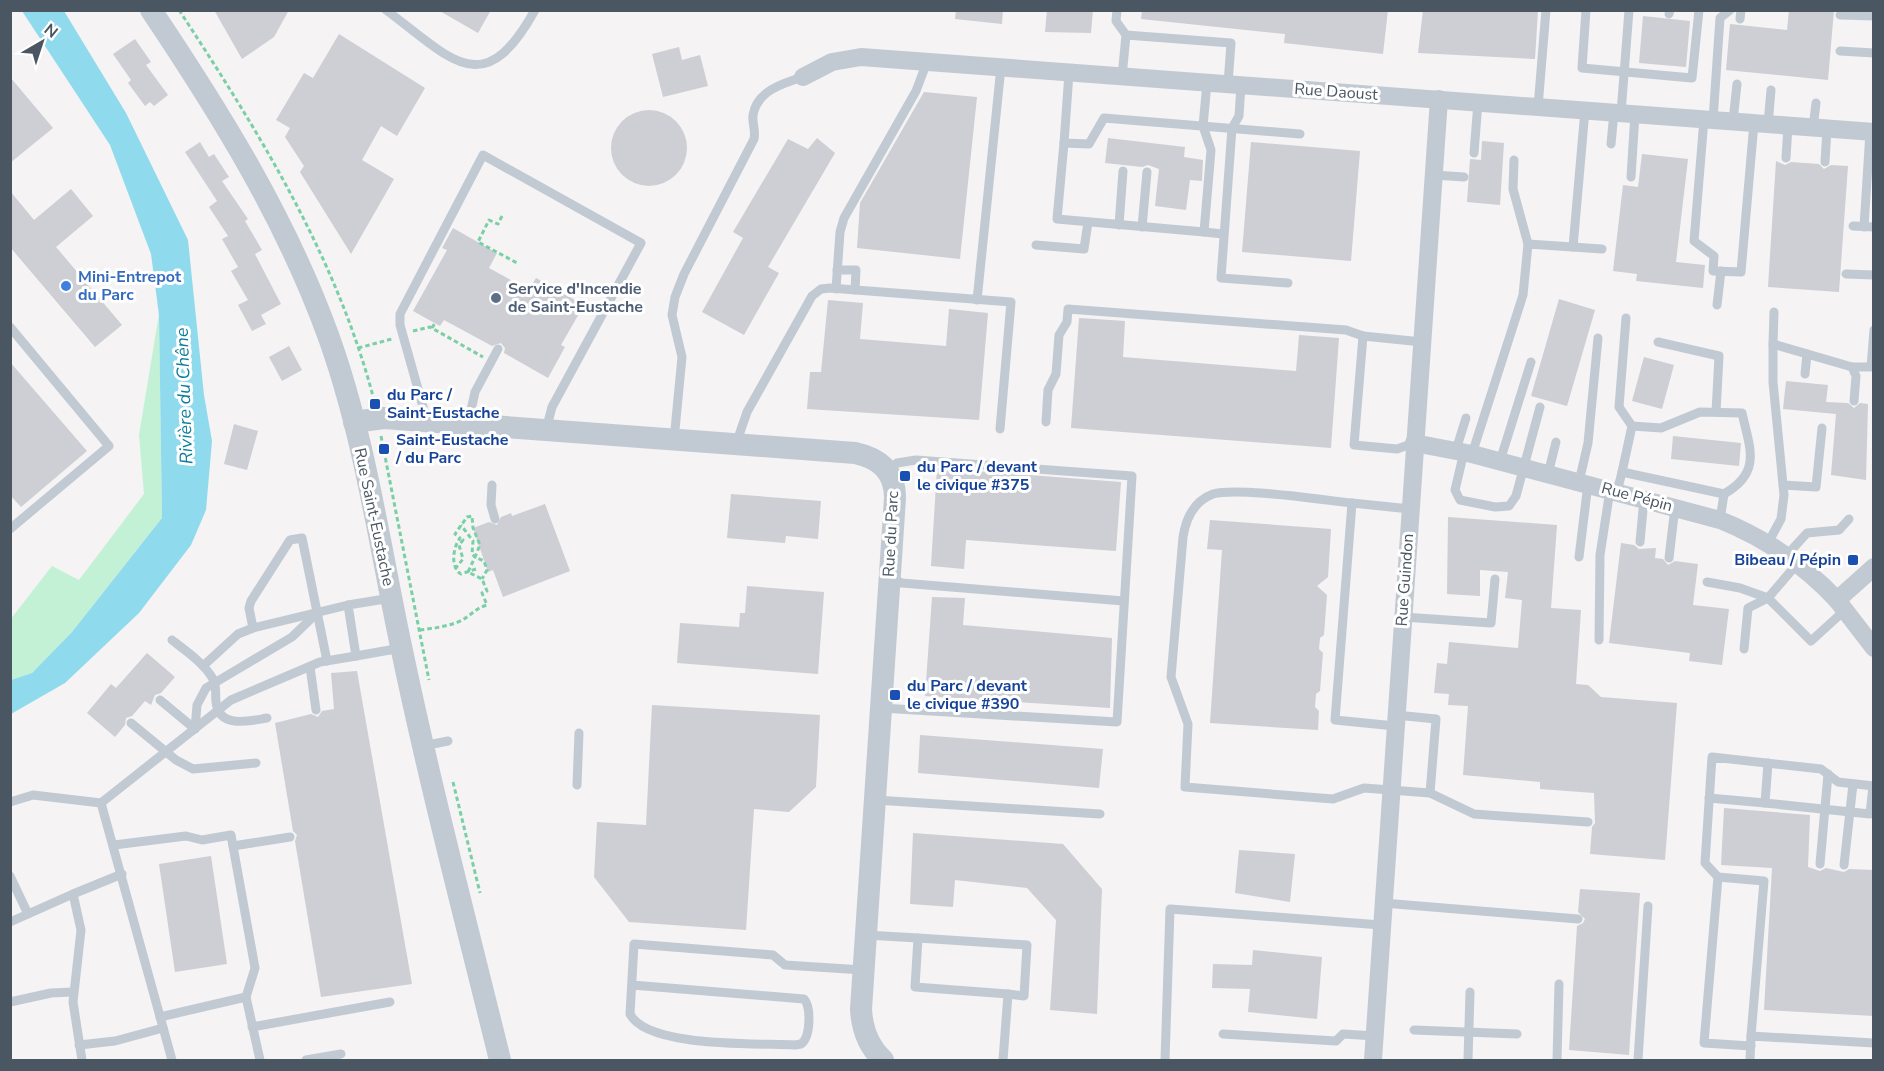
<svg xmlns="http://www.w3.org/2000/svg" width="1884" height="1071" font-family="'Nunito Sans',sans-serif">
	<rect width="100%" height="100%" fill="#f5f3f3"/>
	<path fill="#c3f1d5" d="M 159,314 L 162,518 L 72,632 L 32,673 L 11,680 L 10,620 L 52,566 L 79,580 L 144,494 L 139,435 Z"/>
	<path fill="#90daee" d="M 22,11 L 64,11 L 126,113 L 188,240 L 204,395 L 212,441 L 206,510 L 191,545 L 139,613 L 65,683 L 11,714 L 11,680 L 32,673 L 72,632 L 162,518 L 159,315 L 151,254 L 110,145 Z"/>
	<g fill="#cdcfd5">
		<path d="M 214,10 L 289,10 L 274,37 L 242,59 Z"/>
		<path d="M 438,10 L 491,10 L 478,33 Z"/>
		<path d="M 956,10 L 1003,10 L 1002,24 L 955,19 Z"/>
		<path d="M 1047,10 L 1093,10 L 1091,33 L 1045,32 Z"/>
		<path d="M 1142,10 L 1388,10 L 1383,54 L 1284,43 L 1285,34 L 1141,19 Z"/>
		<path d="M 1423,10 L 1538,10 L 1535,59 L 1418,53 Z"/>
		<path d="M 1789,10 L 1834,10 L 1828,80 L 1726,70 L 1730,24 L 1787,30 Z"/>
		<path d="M 1643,16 L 1690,21 L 1686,67 L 1639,63 Z"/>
		<path d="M 339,34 L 425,88 L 397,136 L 381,126 L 362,160 L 394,179 L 351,254 L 300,172 L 304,166 L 285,137 L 290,128 L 276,120 L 304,73 L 313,78 Z"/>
		<path d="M 135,39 L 151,62 L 146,65 L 168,95 L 154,106 L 150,102 L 145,106 L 128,83 L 131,80 L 113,54 Z"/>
		<path d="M 679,47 L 682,60 L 700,55 L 708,86 L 663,97 L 652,54 Z"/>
		<path d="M 10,77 L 53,128 L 10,163 Z"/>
		<path d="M 924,92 L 977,97 L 960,259 L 857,248 L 860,203 Z"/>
		<circle cx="649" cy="148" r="38"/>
		<path d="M 817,138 L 835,153 L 768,267 L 779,273 L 744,335 L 702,312 L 743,238 L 733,232 L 788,139 L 808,149 Z"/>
		<path d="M 1108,138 L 1185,147 L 1184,157 L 1203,160 L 1202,181 L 1190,180 L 1186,210 L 1155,206 L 1159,169 L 1148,165 L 1142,167 L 1105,163 Z"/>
		<path d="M 1482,141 L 1504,143 L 1500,205 L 1467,202 L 1470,159 L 1481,160 Z"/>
		<path d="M 200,142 L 209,157 L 214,154 L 229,177 L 222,181 L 248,219 L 245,221 L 262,250 L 255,254 L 281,304 L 261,315 L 266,324 L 252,331 L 238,305 L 248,300 L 231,271 L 238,267 L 222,239 L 228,236 L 209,207 L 217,201 L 185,152 Z"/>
		<path d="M 1251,142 L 1360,151 L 1351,261 L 1242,252 Z"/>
		<path d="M 1642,154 L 1688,159 L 1676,262 L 1705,265 L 1703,288 L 1636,281 L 1637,274 L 1613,271 L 1623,185 L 1638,187 Z"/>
		<path d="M 1776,161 L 1785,165 L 1791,162 L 1819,164 L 1824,169 L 1831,165 L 1848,166 L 1839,292 L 1768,287 Z"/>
		<path d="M 71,189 L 93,216 L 56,247 L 122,325 L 95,347 L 10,247 L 10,191 L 34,220 Z"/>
		<path d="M 453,228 L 497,253 L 489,268 L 529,290 L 536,278 L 584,305 L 561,345 L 565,347 L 548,378 L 504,353 L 505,348 L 501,343 L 492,346 L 444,320 L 440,326 L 413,311 L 447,250 L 442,248 Z"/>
		<path d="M 1559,299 L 1595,310 L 1567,406 L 1531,396 Z"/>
		<path d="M 828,300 L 863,303 L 860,339 L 946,346 L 949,309 L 988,313 L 979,420 L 807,409 L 810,372 L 821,372 Z"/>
		<path d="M 1079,318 L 1125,321 L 1123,357 L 1296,371 L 1299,335 L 1339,338 L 1331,448 L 1071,428 Z"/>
		<path d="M 289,346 L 302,370 L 282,381 L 269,357 Z"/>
		<path d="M 1644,357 L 1674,365 L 1662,409 L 1632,401 Z"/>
		<path d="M 10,362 L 87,451 L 21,507 L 10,495 Z"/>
		<path d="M 1786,381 L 1828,385 L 1826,402 L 1848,403 L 1854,408 L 1860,403 L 1868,404 L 1866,480 L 1831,475 L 1836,414 L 1783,409 Z"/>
		<path d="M 234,424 L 258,431 L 247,470 L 224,464 Z"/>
		<path d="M 1673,436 L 1741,443 L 1739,466 L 1671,459 Z"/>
		<path d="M 937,468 L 1121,482 L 1116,551 L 966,540 L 964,569 L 931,566 Z"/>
		<path d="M 731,494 L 821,501 L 818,539 L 786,536 L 785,543 L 727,538 Z"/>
		<path d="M 545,504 L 570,571 L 503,597 L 493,570 L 488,572 L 473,528 L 489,522 L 497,525 L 501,517 L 511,513 L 512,516 Z"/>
		<path d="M 1448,517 L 1557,525 L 1551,608 L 1581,610 L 1576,684 L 1588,685 L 1601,697 L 1677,703 L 1665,860 L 1590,854 L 1592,827 L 1595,823 L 1594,793 L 1540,789 L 1540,782 L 1463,775 L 1468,706 L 1448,705 L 1449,694 L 1434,693 L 1437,663 L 1447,664 L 1449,642 L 1518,648 L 1522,600 L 1505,598 L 1508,572 L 1480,570 L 1480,596 L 1447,594 Z"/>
		<path d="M 1210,520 L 1331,529 L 1328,577 L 1317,586 L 1327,595 L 1324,635 L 1320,638 L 1319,649 L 1323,653 L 1320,691 L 1316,694 L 1315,707 L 1319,711 L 1318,730 L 1210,723 L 1222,550 L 1207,549 Z"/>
		<path d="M 1621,543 L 1634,545 L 1639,549 L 1656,548 L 1655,558 L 1663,559 L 1668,565 L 1675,561 L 1698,564 L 1693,605 L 1729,609 L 1722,665 L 1689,661 L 1690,653 L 1609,643 Z"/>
		<path d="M 747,586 L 824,592 L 818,674 L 677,663 L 680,623 L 739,627 L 740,613 L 745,613 Z"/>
		<path d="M 932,597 L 965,598 L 963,625 L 1112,638 L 1110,708 L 925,696 Z"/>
		<path d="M 147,653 L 175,677 L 161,693 L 155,695 L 151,705 L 145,701 L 132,716 L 126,718 L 125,725 L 115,737 L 87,713 L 111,684 L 116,688 Z"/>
		<path d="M 357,671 L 412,984 L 321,997 L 295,841 L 297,835 L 293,831 L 275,723 L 311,714 L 318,717 L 322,711 L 334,709 L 331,673 Z"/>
		<path d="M 652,705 L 820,715 L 816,787 L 789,812 L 754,809 L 746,930 L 629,922 L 594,877 L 597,822 L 646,825 Z"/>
		<path d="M 920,735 L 1103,749 L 1099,788 L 918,773 Z"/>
		<path d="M 1724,808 L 1810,815 L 1808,867 L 1820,871 L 1826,868 L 1844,872 L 1849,869 L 1874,870 L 1874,1016 L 1764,1010 L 1772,868 L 1721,865 Z"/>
		<path d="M 913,833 L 1063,844 L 1102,889 L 1097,1014 L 1050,1010 L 1056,920 L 1027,888 L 955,880 L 953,907 L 910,904 Z"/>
		<path d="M 1239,850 L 1295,854 L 1290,902 L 1235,893 Z"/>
		<path d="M 211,856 L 227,964 L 175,972 L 159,864 Z"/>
		<path d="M 1580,889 L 1640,893 L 1629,1055 L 1569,1050 L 1577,926 L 1583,923 L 1585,919 L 1578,912 Z"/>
		<path d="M 1253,950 L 1322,957 L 1317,1019 L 1248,1012 L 1250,989 L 1212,988 L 1213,964 L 1252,965 Z"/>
	</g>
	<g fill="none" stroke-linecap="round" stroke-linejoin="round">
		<g stroke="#7ad0a6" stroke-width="3" stroke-dasharray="4.5 3" stroke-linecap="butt">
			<path d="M 179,10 C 259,132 337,258 374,400"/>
			<path d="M 502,216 L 498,224 L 489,220 L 478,242 L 519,264"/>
			<path d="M 432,328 L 435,323"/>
			<path d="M 413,331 L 430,327 L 483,357"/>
			<path d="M 358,348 L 392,339"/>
			<path d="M 381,436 L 429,680"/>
			<path d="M 455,569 L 463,559 L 459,545 L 463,540 L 460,538"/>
			<path d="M 476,569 L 461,574 C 450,568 453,547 460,538 L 455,534 L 467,517 L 472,516 L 473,528 L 480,545 L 475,557 L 484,561 L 487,570 L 482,579"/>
			<path d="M 420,630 C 434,628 455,626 467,617 C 474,612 477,608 487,605 L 482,593 L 487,591 L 482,579 L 468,572 L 475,557 L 472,554 L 473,541 L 461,525"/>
			<path d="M 453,782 L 480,893"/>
		</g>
		<g stroke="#c1cad2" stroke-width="9">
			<path d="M 386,10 C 451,58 483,104 535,10"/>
			<path d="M 1117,10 L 1116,21 L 1126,35"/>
			<path d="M 1586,10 L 1582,68 L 1692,78 L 1699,10"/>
			<path d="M 1669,14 L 1670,10"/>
			<path d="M 1840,15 L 1874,16"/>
			<path d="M 1740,19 L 1741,10"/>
			<path d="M 1840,51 L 1874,53"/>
			<path d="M 1069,73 L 1064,143 L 1089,144 L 1104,118 L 1300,134"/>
			<path d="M 1122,77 L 1126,35 L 1231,43 L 1228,84"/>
			<path d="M 1207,83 L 1203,126 L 1211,150 L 1204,232 L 1223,234"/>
			<path d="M 1241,85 L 1239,116 L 1232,128 L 1221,278 L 1288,283"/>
			<path d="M 1538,107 L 1546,10"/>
			<path d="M 1621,113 L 1629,10"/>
			<path d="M 1704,119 L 1694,241 L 1714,256 L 1713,271 L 1741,272 L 1754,123"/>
			<path d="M 1713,120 L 1720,18 L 1730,10"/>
			<path d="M 1733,121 L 1737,84"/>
			<path d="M 1768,124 L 1771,90"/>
			<path d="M 1813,128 L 1816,103"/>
			<path d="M 1064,143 L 1057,219 L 1204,232"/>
			<path d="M 1611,144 L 1614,112"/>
			<path d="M 1474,153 L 1478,102"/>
			<path d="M 1786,158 L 1788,126"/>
			<path d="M 1514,160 L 1513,189 L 1528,244"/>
			<path d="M 1825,162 L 1827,129"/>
			<path d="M 1434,175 L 1464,177"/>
			<path d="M 1631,177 L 1635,114"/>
			<path d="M 1119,225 L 1123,171"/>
			<path d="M 1853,226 L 1874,227"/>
			<path d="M 1142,227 L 1147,172"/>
			<path d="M 1864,227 L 1870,132"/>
			<path d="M 1036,245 L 1084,249 L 1088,222"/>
			<path d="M 1573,247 L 1585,110"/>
			<path d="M 837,270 L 856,270 L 855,290"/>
			<path d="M 1846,274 L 1874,275"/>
			<path d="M 836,289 L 840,232 L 844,218 L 916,91 L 927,62"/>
			<path d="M 977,300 L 1001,67"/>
			<path d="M 1717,305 L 1721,271"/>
			<path d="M 10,327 L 109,446 L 10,529"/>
			<path d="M 1658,342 L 1719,356 L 1716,412"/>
			<path d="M 1773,344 L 1774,312"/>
			<path d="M 1852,367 L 1871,367 L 1874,330"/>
			<path d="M 1805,374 L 1807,354"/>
			<path d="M 427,421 L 400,325 L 400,314 L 483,155 L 641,243 L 552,407 L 546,430"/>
			<path d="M 1046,422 L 1048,390 L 1056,374 L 1059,335 L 1067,322 L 1068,309 L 1346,330 L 1363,336"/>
			<path d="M 468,424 L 475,392 L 498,349"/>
			<path d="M 1632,426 L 1661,428 L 1700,412 L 1742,413 C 1750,449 1762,472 1724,494"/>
			<path d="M 674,440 L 682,357 L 672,315 L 675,297 L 684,274 L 754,139 C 756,130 752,124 753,115 C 757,91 783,83 803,77"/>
			<path d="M 1414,443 L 1397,449 L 1354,445 L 1363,336 L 1422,342"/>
			<path d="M 736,444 L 747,412 L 812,296 L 821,289 L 830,288 L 1011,302 L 1000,429"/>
			<path d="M 1456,450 L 1466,418"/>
			<path d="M 1464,452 L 1455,490 L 1460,500 L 1495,507 L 1509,506 L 1516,496 L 1540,407"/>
			<path d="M 1472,454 L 1523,295 L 1528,244 L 1602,249"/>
			<path d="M 1500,461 L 1531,362"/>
			<path d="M 1622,472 L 1632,426 L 1619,407 L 1626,318"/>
			<path d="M 1548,474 L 1556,442"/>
			<path d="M 1579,482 L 1588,443 L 1598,338"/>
			<path d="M 492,485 L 491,505 L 495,519"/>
			<path d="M 1783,485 L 1816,487 L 1822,428"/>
			<path d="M 1617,492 L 1622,472 L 1724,494 L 1720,520"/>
			<path d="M 1352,503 C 1323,500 1236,487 1213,494 C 1194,501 1186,518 1183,537 L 1171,677 L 1188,724 L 1185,787 L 1333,799 L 1364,788 L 1430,793 L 1436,719 L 1396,715"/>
			<path d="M 1640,542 L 1644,499"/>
			<path d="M 1768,543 L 1781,519 L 1784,495 L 1773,382 L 1773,344 L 1852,367 L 1856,376 L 1854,401"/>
			<path d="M 1786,556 L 1807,533 L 1839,530 L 1849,519"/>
			<path d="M 1579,557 L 1588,484"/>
			<path d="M 1669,558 L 1675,507"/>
			<path d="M 1797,564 L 1768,598 L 1811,641 L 1845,610"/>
			<path d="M 890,578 L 902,583 L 1124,601"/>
			<path d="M 1707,582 L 1740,588 L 1768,598"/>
			<path d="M 391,598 L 348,605 L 356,656 L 401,648"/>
			<path d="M 1403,617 L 1491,623 L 1495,579"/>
			<path d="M 172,640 C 186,651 204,663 213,679 C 217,686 215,694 216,702 C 219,729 249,721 267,718"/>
			<path d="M 1599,640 L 1600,555 L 1610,490"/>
			<path d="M 1744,649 L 1748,608 L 1768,598"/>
			<path d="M 327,661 L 302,538 L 290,540 L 251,601 L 249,608 L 253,628 L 348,605"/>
			<path d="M 203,666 L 238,634 L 253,628"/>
			<path d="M 310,667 L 316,710"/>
			<path d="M 160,700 L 195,729"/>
			<path d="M 881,708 L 1117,722 L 1132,476 L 916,460 L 897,463 L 888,471"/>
			<path d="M 131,723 L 176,760 L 193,769 L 256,763"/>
			<path d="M 1395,726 L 1335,720 L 1352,503 L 1410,509"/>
			<path d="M 195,729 L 197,705 L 206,688 L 292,637 L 317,613"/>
			<path d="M 423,746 L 448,741"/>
			<path d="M 1768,763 L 1765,803 L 1870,814 L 1873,786"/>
			<path d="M 577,785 L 579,733"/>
			<path d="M 1430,793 L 1474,814 L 1588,822"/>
			<path d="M 1709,798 L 1765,803"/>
			<path d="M 875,800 L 1100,814"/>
			<path d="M 10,802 L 33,795 L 101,803"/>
			<path d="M 114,845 L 186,836 L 202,840 L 231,835 L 255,968 L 246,997"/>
			<path d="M 233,846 L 290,837"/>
			<path d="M 1820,864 L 1828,774"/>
			<path d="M 1844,865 L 1853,784"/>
			<path d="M 10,876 L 28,914"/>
			<path d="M 1718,877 L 1704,1043 L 1751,1046"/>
			<path d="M 1383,903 L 1578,919"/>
			<path d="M 10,922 L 73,894"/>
			<path d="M 866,935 L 918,938 L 915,987 L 1008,994 L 1003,1060"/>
			<path d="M 918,938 L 1027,945 L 1024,996 L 1008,994"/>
			<path d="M 632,985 L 804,999 C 811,1007 811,1037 801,1044 L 795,1045 C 759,1043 647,1048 630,1014 L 634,944 L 773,955 L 785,965 L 863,970"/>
			<path d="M 10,1002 L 51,993 L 73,992"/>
			<path d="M 160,1017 L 246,997 L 260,1060"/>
			<path d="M 252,1027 L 390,1002"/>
			<path d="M 1414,1030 L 1517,1034"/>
			<path d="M 1223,1034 L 1336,1041 L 1343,1034 L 1375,1036"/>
			<path d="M 1751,1036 L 1764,881 L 1718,877 L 1705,863 L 1712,757 L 1821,769 L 1838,782 L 1874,786"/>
			<path d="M 79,1045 L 115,1041 L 163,1028"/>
			<path d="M 82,1060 L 73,1002 L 81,930 L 73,894 L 122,874"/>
			<path d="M 172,1060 L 101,803 L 231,700 L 320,662 L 356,656"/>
			<path d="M 306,1060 L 341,1054"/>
			<path d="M 1165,1060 L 1170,909 L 1381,925"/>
			<path d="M 1468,1060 L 1470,992"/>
			<path d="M 1557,1060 L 1559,984"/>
			<path d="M 1638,1060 L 1648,906"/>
			<path d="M 1750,1060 L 1751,1036 L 1874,1043"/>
		</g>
		<g stroke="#c1cad2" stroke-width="18">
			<path d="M 803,77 L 832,62 L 861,57 L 1874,132"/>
			<path d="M 1414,443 L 1472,454 L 1720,520 C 1765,538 1804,565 1837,600"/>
			<path d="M 1874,567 L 1837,600 L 1874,648"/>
			<path d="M 1373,1060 L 1439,99"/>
		</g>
		<g stroke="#c1cad2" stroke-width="22">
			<path d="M 151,10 C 220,113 285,217 328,335 C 364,434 379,542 401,646 C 430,785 466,922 500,1060"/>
			<path d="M 354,422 L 384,418 L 855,453 C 879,458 895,471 895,498 L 861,1009 C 862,1029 868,1046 883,1060"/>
		</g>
	</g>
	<circle fill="#3f7fe0" stroke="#fff" stroke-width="2" cx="66" cy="286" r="6"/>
	<circle fill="#5c6f8a" stroke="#fff" stroke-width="2" cx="496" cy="298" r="6"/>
	<g fill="#1a4fb4" stroke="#fff" stroke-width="2">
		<rect x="369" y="398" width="12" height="12" rx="3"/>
		<rect x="378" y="443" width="12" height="12" rx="3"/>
		<rect x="899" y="470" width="12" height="12" rx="3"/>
		<rect x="1847" y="554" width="12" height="12" rx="3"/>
		<rect x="889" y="689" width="12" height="12" rx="3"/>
	</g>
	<g text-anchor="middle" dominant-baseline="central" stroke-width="6" stroke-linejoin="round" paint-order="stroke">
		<g font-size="16" fill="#4a5661" stroke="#fff">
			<text transform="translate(1336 92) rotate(4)">Rue Daoust</text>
			<text transform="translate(1637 497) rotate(15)">Rue Pépin</text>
			<text transform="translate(374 517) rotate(78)">Rue Saint-Eustache</text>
			<text transform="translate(891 534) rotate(-87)">Rue du Parc</text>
			<text transform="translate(1405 580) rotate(-86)">Rue Guindon</text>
		</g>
		<g font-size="16" font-weight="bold" fill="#366cbe" stroke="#fff" text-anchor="start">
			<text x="78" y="277">Mini-Entrepot<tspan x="78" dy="18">du Parc</tspan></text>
		</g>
		<g font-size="16" font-weight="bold" fill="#4e5e75" stroke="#fff" text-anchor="start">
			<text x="508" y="289">Service d'Incendie<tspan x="508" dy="18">de Saint-Eustache</tspan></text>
		</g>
		<g font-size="16" font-weight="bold" fill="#164399" stroke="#fff" text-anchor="start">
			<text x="387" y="395">du Parc /<tspan x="387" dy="18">Saint-Eustache</tspan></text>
			<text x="396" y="440">Saint-Eustache<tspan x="396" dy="18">/ du Parc</tspan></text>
			<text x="917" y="467">du Parc / devant<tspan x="917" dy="18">le civique #375</tspan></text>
			<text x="1841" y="560" text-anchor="end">Bibeau / Pépin</text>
			<text x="907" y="686">du Parc / devant<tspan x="907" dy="18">le civique #390</tspan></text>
		</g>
		<g font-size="18" font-style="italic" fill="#0c7c9b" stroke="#fff">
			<text transform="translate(184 396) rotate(-92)">Rivière du Chêne</text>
		</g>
	</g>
	<rect width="1884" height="1071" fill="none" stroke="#4a5661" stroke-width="24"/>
	<g transform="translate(42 42) rotate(39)" stroke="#ffffff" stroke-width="4.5" paint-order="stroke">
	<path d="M0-4.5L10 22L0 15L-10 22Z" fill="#4a5661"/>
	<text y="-9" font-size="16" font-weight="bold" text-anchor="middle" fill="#4a5661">N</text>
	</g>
</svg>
